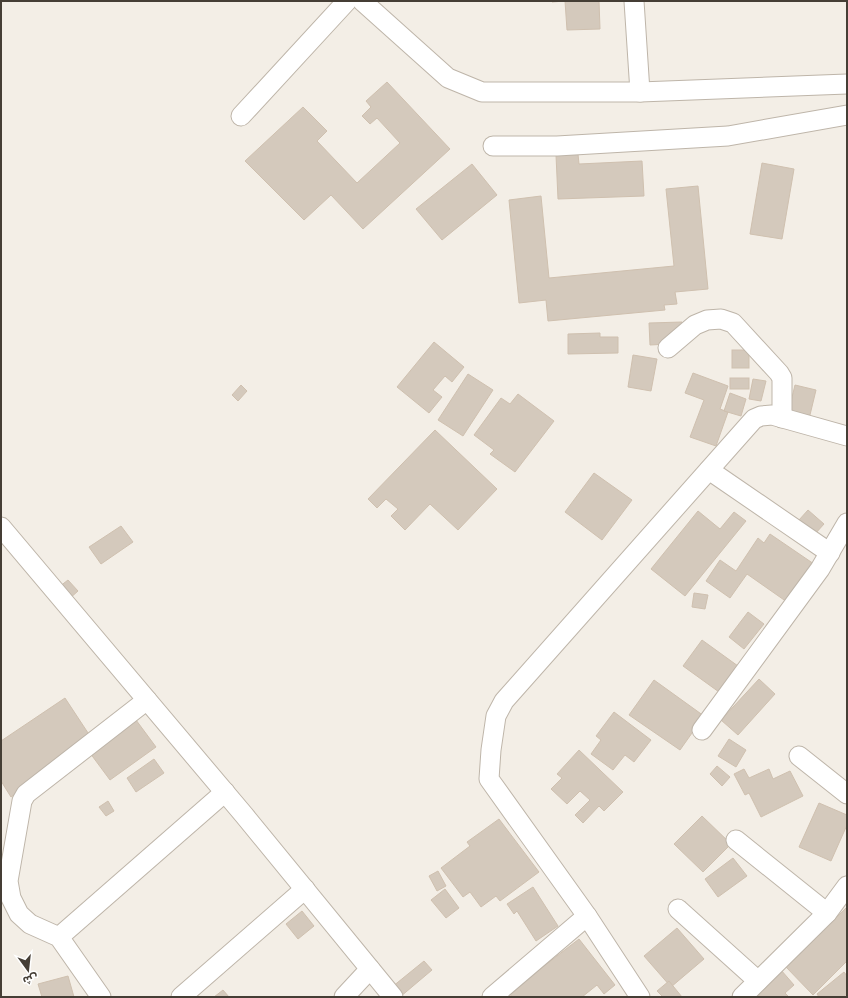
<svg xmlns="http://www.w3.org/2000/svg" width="848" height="998" font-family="Jost,'Noto Sans Arabic',sans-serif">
	<rect width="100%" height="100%" fill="#f3eee6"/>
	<g fill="#d4c9bc" stroke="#cfc0af">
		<path d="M 552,1 L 599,1 L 600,29 L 567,30 L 565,1 L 552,2 Z"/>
		<path d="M 387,82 L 450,149 L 363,229 L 331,195 L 304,220 L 245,161 L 303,107 L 327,131 L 317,141 L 357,183 L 400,143 L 377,118 L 370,124 L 362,116 L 371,107 L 366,101 Z"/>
		<path d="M 578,154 L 579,164 L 642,161 L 644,196 L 558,199 L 556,155 Z"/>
		<path d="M 762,163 L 794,169 L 782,239 L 750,234 Z"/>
		<path d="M 472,164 L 497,195 L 442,240 L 416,209 Z"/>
		<path d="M 698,186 L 708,289 L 675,292 L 677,304 L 664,305 L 665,310 L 548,321 L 546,300 L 519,303 L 509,200 L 541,196 L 549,278 L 674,266 L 666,189 Z"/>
		<path d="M 682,322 L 683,338 L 669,344 L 650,345 L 649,323 Z"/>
		<path d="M 600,333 L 600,337 L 618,337 L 618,353 L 568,354 L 568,334 Z"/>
		<path d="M 434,342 L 464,367 L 452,382 L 445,376 L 433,390 L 442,397 L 429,413 L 397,387 Z"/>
		<rect x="732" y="350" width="17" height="18"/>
		<path d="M 633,355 L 657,359 L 651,391 L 628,387 Z"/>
		<path d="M 693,373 L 728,386 L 720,409 L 728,412 L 716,446 L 690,437 L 704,400 L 685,393 Z"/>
		<path d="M 468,374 L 493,390 L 463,436 L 438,420 Z"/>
		<rect x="730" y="378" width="19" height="11"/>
		<path d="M 753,379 L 766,381 L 761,401 L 749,399 Z"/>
		<path d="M 241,385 L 247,391 L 238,401 L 232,395 Z"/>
		<path d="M 795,385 L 816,390 L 809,419 L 788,414 Z"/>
		<path d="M 730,393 L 746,399 L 741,416 L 724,411 Z"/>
		<path d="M 518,394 L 554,421 L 515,472 L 490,454 L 494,450 L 474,435 L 501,398 L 510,404 Z"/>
		<path d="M 435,430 L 497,489 L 458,530 L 430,504 L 405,530 L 391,516 L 398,509 L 386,499 L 377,508 L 368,499 Z"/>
		<path d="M 594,473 L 632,500 L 602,540 L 565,512 Z"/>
		<path d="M 808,510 L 824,524 L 815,534 L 799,520 Z"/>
		<path d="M 698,511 L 720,529 L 734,512 L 746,521 L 685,596 L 651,569 Z"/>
		<path d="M 121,526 L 133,542 L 101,564 L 89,547 Z"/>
		<path d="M 770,534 L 814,564 L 787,602 L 747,574 L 730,598 L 706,581 L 720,560 L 736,571 L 758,538 L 764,543 Z"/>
		<path d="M 68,580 L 78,591 L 69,599 L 59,587 Z"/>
		<path d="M 694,593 L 708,595 L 705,609 L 692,607 Z"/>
		<path d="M 748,612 L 764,624 L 744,649 L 729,637 Z"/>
		<path d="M 702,640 L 738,666 L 719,692 L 683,666 Z"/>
		<path d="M 759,679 L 775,694 L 738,735 L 721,720 Z"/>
		<path d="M 654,680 L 704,716 L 680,750 L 629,715 Z"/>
		<path d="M 65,698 L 94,742 L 11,797 L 1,781 L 1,741 Z"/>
		<path d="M 614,712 L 651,740 L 634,762 L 625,755 L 613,770 L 591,754 L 601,740 L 596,736 Z"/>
		<path d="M 136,720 L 156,747 L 110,780 L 90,753 Z"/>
		<path d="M 729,739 L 746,750 L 736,767 L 718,756 Z"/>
		<path d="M 579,750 L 623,792 L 604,811 L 599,806 L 583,823 L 575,815 L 590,800 L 580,791 L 567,804 L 551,789 L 562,778 L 557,774 Z"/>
		<path d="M 154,759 L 164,773 L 136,792 L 127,778 Z"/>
		<path d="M 717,766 L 730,777 L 722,786 L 710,774 Z"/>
		<path d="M 744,769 L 749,778 L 769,769 L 773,779 L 790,771 L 803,796 L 761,817 L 749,793 L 745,795 L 734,774 Z"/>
		<path d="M 108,801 L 114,811 L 106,816 L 99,807 Z"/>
		<path d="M 819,803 L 847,815 L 847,825 L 831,861 L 799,847 Z"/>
		<path d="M 702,816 L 731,844 L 703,872 L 674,844 Z"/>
		<path d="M 499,819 L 539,872 L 500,901 L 496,896 L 481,907 L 470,892 L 463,897 L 441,868 L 470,846 L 467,842 Z"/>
		<path d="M 733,858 L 747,876 L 718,897 L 705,879 Z"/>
		<path d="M 438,871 L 446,886 L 437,891 L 429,876 Z"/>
		<path d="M 533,887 L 558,926 L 536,941 L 517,911 L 514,914 L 507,904 Z"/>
		<path d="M 445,889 L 459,908 L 446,918 L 431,900 Z"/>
		<path d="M 847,907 L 847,961 L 813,995 L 786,967 Z"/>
		<path d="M 302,911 L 314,926 L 298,939 L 286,924 Z"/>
		<path d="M 677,928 L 704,959 L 671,987 L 644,956 Z"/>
		<path d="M 579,939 L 615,985 L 604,994 L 597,985 L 582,997 L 512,997 L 509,993 Z"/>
		<path d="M 424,961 L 432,970 L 400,997 L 392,987 Z"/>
		<path d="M 781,970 L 794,985 L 785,993 L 789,997 L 752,997 Z"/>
		<path d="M 844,972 L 847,976 L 847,994 L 843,997 L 819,997 L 817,994 Z"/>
		<path d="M 68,976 L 74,997 L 42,997 L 38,984 Z"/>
		<path d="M 669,981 L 682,997 L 663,997 L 657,991 Z"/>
		<path d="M 223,990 L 229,997 L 214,997 Z"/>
	</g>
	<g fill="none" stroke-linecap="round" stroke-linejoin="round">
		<defs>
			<g id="minor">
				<path d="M 362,1 L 448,78 L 482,92 L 640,92 L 847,84"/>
				<path d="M 634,1 L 640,92"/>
				<path d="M 241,116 L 347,1"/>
				<path d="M 493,146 L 557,146 L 728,136 L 847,115"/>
				<path d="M 668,348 L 695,325 L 707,320 L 721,319 L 733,323 L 779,373 L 782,378 L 782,418"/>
				<path d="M 709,470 L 830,553"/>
				<path d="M 1,527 L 244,815 L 393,997"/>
				<path d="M 702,730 L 820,569 L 847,523"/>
				<path d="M 799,756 L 847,794"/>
				<path d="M 736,840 L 827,913"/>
				<path d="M 678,909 L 758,981"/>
				<path d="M 59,937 L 225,792"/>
				<path d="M 101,997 L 59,937 L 30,924 L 19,914 L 11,898 L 8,881 L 22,801 L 26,794 L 147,700"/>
				<path d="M 181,997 L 305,889"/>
				<path d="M 344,997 L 370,969"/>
				<path d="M 492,997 L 587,916"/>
				<path d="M 640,997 L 587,916 L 489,779 L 491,750 L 496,716 L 504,701 L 754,419 L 761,416 L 772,415 L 847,436"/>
				<path d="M 742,997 L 827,913 L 847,886"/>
			</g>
		</defs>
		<use href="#minor" stroke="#beb5a9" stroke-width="21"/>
		<use href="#minor" stroke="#fff" stroke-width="19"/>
	</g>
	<rect width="848" height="998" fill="none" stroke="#453e35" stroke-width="4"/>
	<g transform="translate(28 970) rotate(165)" stroke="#ffffff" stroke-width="3" paint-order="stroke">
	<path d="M0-3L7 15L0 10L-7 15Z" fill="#453e35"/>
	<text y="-6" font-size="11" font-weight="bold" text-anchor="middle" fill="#453e35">ش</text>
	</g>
</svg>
